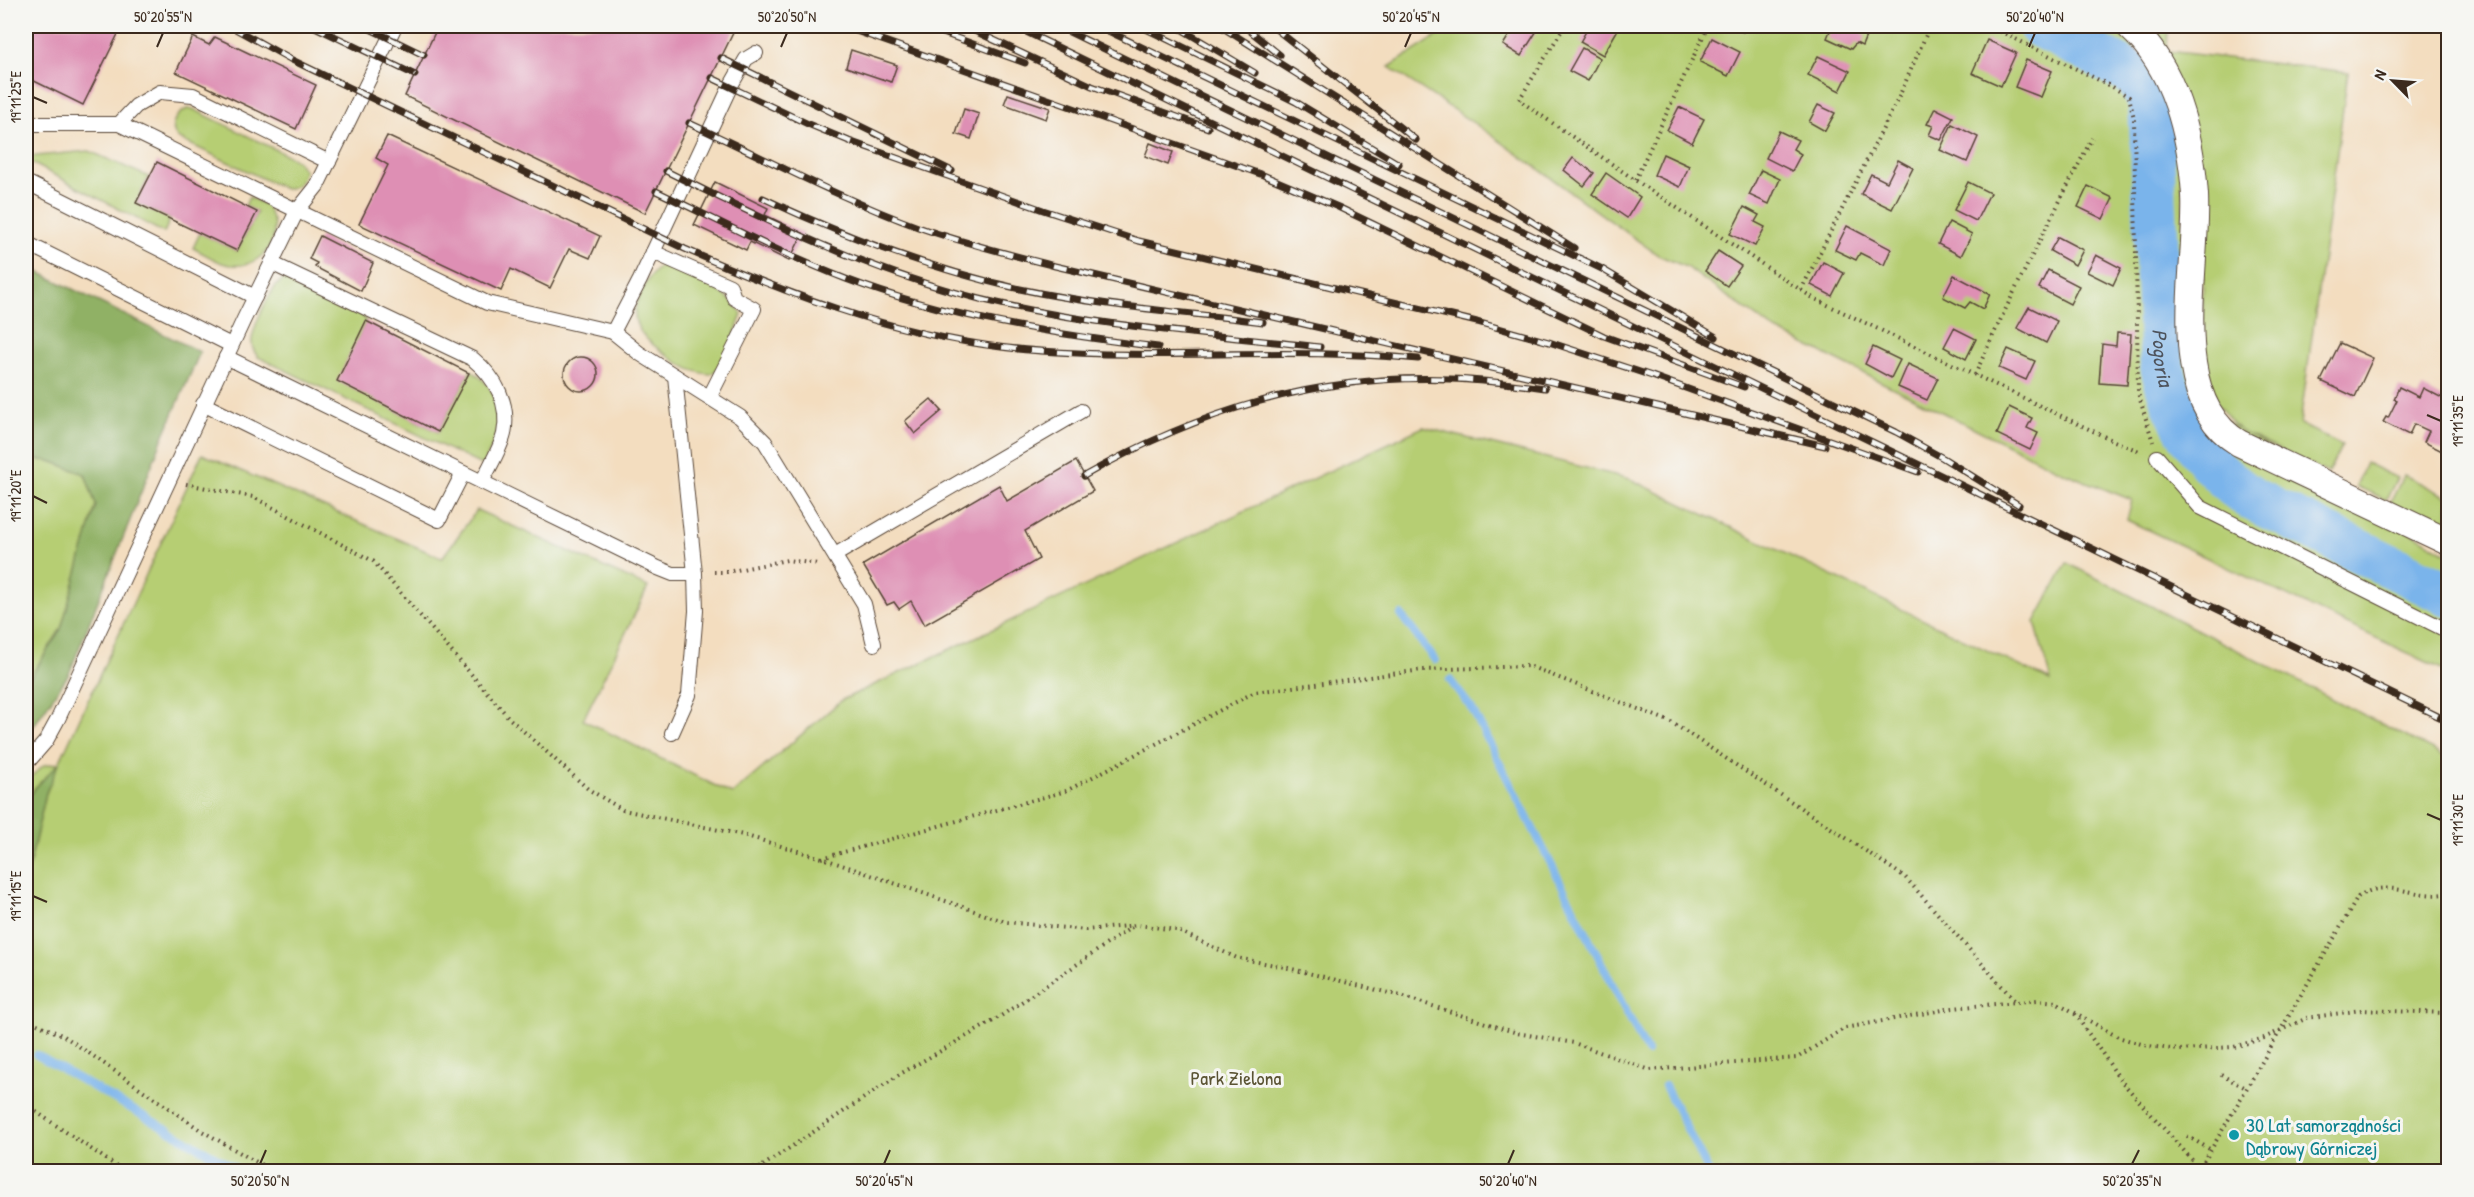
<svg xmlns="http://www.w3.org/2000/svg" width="2474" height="1197" font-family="'Patrick Hand',sans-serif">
	<rect width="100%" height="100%" fill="#f6f6f2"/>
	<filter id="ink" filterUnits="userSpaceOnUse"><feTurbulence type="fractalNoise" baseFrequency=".0167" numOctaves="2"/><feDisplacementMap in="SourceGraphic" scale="12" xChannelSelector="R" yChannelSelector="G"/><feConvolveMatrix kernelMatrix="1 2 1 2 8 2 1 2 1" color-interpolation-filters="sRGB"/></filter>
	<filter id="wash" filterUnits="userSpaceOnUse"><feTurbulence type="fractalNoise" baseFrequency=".008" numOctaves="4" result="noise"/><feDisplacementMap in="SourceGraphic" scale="24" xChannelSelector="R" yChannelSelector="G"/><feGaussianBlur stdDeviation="1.35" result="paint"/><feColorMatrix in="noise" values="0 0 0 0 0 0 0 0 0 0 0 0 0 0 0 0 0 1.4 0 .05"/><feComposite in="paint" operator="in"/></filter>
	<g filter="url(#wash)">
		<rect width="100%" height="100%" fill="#f3ddbf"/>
		<g fill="#b6ce73" stroke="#787c48" stroke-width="1.5">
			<path d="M 1453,26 L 2114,26 L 2128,39 L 2163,92 L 2181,165 L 2192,401 L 2448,554 L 2448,672 L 2127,520 L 2132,500 L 2067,474 L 1772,328 L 1686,267 L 1658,255 L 1490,134 L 1389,67 Z"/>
			<path d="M 2145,26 L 2168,26 L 2167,51 L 2348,72 L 2300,424 L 2342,445 L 2328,473 L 2240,431 L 2216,403 L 2203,350 L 2203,216 Z"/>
			<path d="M 187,109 L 193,109 L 297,160 L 305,171 C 301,182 298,188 285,189 L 177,138 C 169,124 174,116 187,109 Z"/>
			<path d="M 89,151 L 149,177 L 136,203 L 170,219 L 164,233 L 28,161 L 28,158 L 36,156 Z"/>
			<path d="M 249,197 L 266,205 C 269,212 274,219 274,227 C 275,254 248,272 222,263 C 212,259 203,253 193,248 L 200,233 L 237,251 L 257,212 L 245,206 Z"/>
			<path d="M 662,265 C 685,270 732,293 742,315 C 734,333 728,364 711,374 C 695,374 680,365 668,356 C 643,338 624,323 642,291 C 647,280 652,272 662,265 Z"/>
			<path d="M 284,279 L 295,279 L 361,313 L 366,321 L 338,381 L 438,432 L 469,373 L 472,371 C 509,397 502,426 485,462 L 481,465 L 258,357 C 254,352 251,346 252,339 C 255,323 271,286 284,279 Z"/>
			<path d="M 1423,427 L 1630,479 L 2051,681 L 2035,622 L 2067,563 L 2448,758 L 2448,1171 L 26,1171 L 26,880 L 46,793 L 58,765 L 35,788 L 26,802 L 26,781 L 44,765 L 59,763 L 202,454 L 442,558 L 477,510 L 648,587 L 583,720 L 732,794 L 842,700 Z"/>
			<path d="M 26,458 L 50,461 L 85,474 L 96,505 L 88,538 L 61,629 L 26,684 Z"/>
			<path d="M 2366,463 L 2397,478 L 2386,500 L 2356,486 Z"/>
			<path d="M 2404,475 L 2448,497 L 2448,530 L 2390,503 Z"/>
		</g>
		<g fill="#90b165" stroke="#666e42" stroke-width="1.5">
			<path d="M 26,266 L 200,352 L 163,437 L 69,674 L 26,737 L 26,684 L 61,629 L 96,505 L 85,474 L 50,461 L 26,458 Z"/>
			<path d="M 59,763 L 46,793 L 26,880 L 26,802 L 35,788 Z"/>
		</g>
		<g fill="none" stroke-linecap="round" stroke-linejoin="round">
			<g stroke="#7ab4eb" stroke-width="8">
				<path d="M 1401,615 L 1435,660"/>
				<path d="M 1450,680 L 1472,709 L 1647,1052"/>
				<path d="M 37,1055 L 242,1172"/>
				<path d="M 1665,1086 L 1709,1172"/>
			</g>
			<path stroke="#7ab4eb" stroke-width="44" id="s1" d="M 2040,26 L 2131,73 L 2139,81 L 2150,103 L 2162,366 C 2175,423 2204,466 2252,499 L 2448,594"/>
		</g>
		<g id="blocks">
			<g fill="#de8fb4">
				<path d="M 26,26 L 122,26 L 83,105 L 26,77 Z"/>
				<path d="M 438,26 L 732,26 L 730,30 L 734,31 L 645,213 L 405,96 Z"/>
				<path d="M 1515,26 L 1540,26 L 1521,56 L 1503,45 Z"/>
				<path d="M 1589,26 L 1620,26 L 1603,55 L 1580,42 Z"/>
				<path d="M 1730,26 L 1746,26 L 1743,32 Z"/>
				<path d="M 1832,26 L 1865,27 L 1862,34 L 1866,36 L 1862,46 L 1856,43 L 1851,49 L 1827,38 Z"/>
				<path d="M 193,37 L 209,45 L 215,37 L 316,85 L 296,129 L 176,72 Z"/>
				<path d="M 1712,38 L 1740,52 L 1728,76 L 1700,62 Z"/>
				<path d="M 1987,40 L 2016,53 L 2001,86 L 1972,73 Z"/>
				<path d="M 1582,48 L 1600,58 L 1588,81 L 1569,71 Z"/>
				<path d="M 851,50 L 897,65 L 891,82 L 846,67 Z"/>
				<path d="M 1818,56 L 1850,71 L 1840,91 L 1808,75 Z"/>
				<path d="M 2026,60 L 2052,71 L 2041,97 L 2015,87 Z"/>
				<path d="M 1008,94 L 1050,108 L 1046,119 L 1004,104 Z"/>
				<path d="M 1818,105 L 1835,113 L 1825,131 L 1809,122 Z"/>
				<path d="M 1679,107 L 1704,119 L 1692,143 L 1667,130 Z"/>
				<path d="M 1935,108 L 1953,117 L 1941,140 L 1929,135 L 1933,126 L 1927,124 Z"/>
				<path d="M 964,109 L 979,114 L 971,139 L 956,134 Z"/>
				<path d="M 1952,124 L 1978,137 L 1967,162 L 1940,150 Z"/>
				<path d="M 1779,131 L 1798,140 L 1793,149 L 1801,154 L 1792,171 L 1766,158 Z"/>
				<path d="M 387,136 L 600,236 L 590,258 L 569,249 L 550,288 L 511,269 L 501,291 L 359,224 L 388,165 L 376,158 Z"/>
				<path d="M 1150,143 L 1173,152 L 1168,165 L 1145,156 Z"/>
				<path d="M 1663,154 L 1689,166 L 1680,187 L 1654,175 Z"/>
				<path d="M 1573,158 L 1594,173 L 1584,186 L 1564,170 Z"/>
				<path d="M 1898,160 L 1913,168 L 1892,209 L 1861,194 L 1871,174 L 1887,182 Z"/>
				<path d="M 157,162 L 257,212 L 237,251 L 136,203 Z"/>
				<path d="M 1761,170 L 1780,179 L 1769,204 L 1749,195 Z"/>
				<path d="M 1606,173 L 1640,197 L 1627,218 L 1592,194 Z"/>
				<path d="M 715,182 L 768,208 L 765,215 L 803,233 L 789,261 L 750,242 L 746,250 L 694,225 Z"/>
				<path d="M 1968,182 L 1990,193 L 1976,221 L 1954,210 Z"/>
				<path d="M 2088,186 L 2113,198 L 2103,219 L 2078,207 Z"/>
				<path d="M 1744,207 L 1759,215 L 1755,222 L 1765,227 L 1755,246 L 1730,234 Z"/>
				<path d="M 1949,222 L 1972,234 L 1961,256 L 1938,244 Z"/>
				<path d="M 1847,226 L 1891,249 L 1884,265 L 1860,253 L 1856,260 L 1835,250 Z"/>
				<path d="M 320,236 L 373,263 L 361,291 L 315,267 L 317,263 L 309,259 Z"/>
				<path d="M 2058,237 L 2083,250 L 2075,265 L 2050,251 Z"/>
				<path d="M 1718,251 L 1741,266 L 1727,286 L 1705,271 Z"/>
				<path d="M 2096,255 L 2121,268 L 2113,285 L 2087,272 Z"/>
				<path d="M 1823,262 L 1844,273 L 1832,296 L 1811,285 Z"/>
				<path d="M 2048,270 L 2079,286 L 2070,304 L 2039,288 Z"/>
				<path d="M 1954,275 L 1990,294 L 1983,309 L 1970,302 L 1965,308 L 1943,297 Z"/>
				<path d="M 2029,307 L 2057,321 L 2046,343 L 2017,328 Z"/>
				<path d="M 366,321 L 469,373 L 438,432 L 337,381 Z"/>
				<path d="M 1954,328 L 1976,339 L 1966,359 L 1944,347 Z"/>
				<path d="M 2117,333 L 2131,334 L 2127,385 L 2099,383 L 2102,344 L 2116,346 Z"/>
				<path d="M 2340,343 L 2373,358 L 2355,397 L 2321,381 Z"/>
				<path d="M 1873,347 L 1900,360 L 1891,378 L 1865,364 Z"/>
				<path d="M 2008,349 L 2035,361 L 2026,380 L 1999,368 Z"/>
				<circle cx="581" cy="374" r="17"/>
				<path d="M 1908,364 L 1938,378 L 1927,400 L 1898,387 Z"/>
				<path d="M 2399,387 L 2419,397 L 2423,388 L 2448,401 L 2448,454 L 2424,442 L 2429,431 L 2414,424 L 2409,435 L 2383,422 L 2386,417 L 2388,418 L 2397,400 L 2394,399 Z"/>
				<path d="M 931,399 L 942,411 L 915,434 L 905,421 Z"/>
				<path d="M 2009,407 L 2032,418 L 2027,428 L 2038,433 L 2030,450 L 1997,434 Z"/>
				<path d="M 1076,461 L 1093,491 L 1025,531 L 1039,559 L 924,625 L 911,601 L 899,609 L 894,602 L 887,605 L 863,565 L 999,485 L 1007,501 Z"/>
			</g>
		</g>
	</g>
	<g filter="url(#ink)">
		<use href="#blocks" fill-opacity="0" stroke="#574536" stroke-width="1.5"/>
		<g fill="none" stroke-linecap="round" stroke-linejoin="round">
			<defs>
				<g id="service">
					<path d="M 26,119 L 36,124 L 119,124 L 487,303 L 613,332 L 640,280 L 730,87 L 746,59 L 756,53"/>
					<path d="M 119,124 L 136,106 L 160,92 L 193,95 L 329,162"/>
					<path d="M 26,193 L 30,184 L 255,297"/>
					<path d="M 26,243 L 231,345"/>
					<path d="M 653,252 L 730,286 L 734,298 L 754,309 L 710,396"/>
					<path d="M 271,263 L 473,359 C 496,378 510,404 504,434 C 500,450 489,467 482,482"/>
					<path d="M 613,332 L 639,353 L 740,417 L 765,442 L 864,604 L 874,644"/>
					<path d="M 226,357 L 658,568 L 673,574 L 695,574"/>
					<path d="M 203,404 L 439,520 L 463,473"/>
					<path d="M 2157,457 L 2200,507 L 2448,631"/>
					<path d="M 835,555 L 1081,411"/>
					<path d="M 672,733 L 689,695 L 696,611 L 695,574 L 675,376"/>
					<path d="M 26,764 L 46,741 L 58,719 L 244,319 L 297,211 L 317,186 L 395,26"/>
				</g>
				<path id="minor" d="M 2129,26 C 2175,67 2191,136 2195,195 C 2199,267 2164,399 2239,443 L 2448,542"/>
			</defs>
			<use href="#service" stroke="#574536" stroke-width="16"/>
			<use href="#minor" stroke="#574536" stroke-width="28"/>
			<g stroke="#574536" stroke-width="4" stroke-dasharray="1.5 4.5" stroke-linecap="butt">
				<path d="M 1989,26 L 2111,86 L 2129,97 L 2134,118 L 2138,393 L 2153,442"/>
				<path d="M 1564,27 L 1519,100 L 1635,180 L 1813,298 L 2114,441 L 2142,452"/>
				<path d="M 1635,180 L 1708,26"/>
				<path d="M 1801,290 L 1898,99 L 1930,26"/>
				<path d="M 1975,375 C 2011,294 2052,217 2092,138"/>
				<path d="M 186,484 L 253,497 L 373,561 L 510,719 L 588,789 L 623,810 L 743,835 L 822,858 L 1006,922 L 1086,930 L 1138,925 L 1176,930 L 1237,958 L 1280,966 L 1401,996 L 1517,1033 L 1574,1043 L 1650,1070 L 1797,1058 L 1845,1028 L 1953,1008 L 2038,1000 L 2056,1002 L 2118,1037 L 2148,1046 L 2179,1050 L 2234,1047 L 2264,1038 L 2307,1018 L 2361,1010 L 2448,1013"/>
				<path d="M 714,572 L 727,572 L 787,560 L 819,564"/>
				<path d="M 822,858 L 1066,791 L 1255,692 L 1422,670 L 1529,666 L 1671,722 L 1905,877 L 2016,1002"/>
				<path d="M 2075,1014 L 2122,1082 L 2203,1172"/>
				<path d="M 26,1019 L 64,1036 L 202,1131 L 274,1172"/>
				<path d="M 2221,1075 L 2246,1088"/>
				<path d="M 26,1105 L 125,1172"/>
				<path d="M 2187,1136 L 2211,1150"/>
				<path d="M 758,1169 L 900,1074 L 995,1020 L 1132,927"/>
				<path d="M 694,1172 L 717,1166 L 860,1172"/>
				<path d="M 2198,1172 L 2358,897 C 2387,876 2417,901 2448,893"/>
			</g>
			<use href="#service" stroke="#fff" stroke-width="14"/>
			<use href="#minor" stroke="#fff" stroke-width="26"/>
			<defs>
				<g id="rail">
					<path d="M 230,26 L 290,59 L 685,249 C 798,299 917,343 1041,351 C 1167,360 1293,347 1418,359"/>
					<path d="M 313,26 L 415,75"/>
					<path d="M 364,26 L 424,55"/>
					<path d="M 842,26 L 1263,175 L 1338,207 L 1604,336 L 1744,387"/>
					<path d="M 924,26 L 1025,63"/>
					<path d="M 964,26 L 1092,86 L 1208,128"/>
					<path d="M 1014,26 L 2448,721"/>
					<path d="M 1057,26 L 1896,432 L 1943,458 L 2019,505"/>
					<path d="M 1098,26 L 1602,269 L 1716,337"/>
					<path d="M 1140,26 L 1296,102 L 1399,164"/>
					<path d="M 1176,26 L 1255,73"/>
					<path d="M 1220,26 L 1574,248"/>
					<path d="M 1244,26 L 1280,55"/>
					<path d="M 1272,26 L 1416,140"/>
					<path d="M 721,58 L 952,171"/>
					<path d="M 712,78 L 808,124 L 849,141 L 1043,210 L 1139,241 L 1477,322 L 1549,342 L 1652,376 L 1918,472"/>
					<path d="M 689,123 C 765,158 839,198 918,227 C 963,243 1009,254 1055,266 L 1825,446"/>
					<path d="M 666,171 C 768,222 869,271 980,299 C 1091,326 1207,334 1320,347"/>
					<path d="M 656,191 C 719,221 781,254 846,279 C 946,317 1052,334 1158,347"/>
					<path d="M 763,198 C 846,237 930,269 1020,289 C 1100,306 1182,312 1263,322"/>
					<path d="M 1084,476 C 1198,411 1317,374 1450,379 C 1482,380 1514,384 1545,388"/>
				</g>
			</defs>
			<use href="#rail" stroke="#3b2a1e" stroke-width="7"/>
			<use href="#rail" stroke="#f6f6f2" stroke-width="4.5" stroke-dasharray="14" stroke-linecap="butt"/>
		</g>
	</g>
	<path fill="none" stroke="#3b2a1e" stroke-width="2" d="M 157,47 L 163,33M 781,47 L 787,33M 1405,47 L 1411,33M 2029,47 L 2035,33M 33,97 L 47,103M 2427,415 L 2441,421M 33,496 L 47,503M 2427,814 L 2441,820M 33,896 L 47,902M 260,1164 L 266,1150M 884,1164 L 890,1150M 1508,1164 L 1514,1150M 2132,1164 L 2139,1150"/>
	<circle fill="#0f9aa8" stroke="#f6f6f2" stroke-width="2" cx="2234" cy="1135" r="6"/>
	<g text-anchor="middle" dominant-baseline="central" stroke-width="6" stroke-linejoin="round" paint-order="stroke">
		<g font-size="20" fill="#5a5333" stroke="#f6f6f2">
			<text x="1236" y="1077">Park Zielona</text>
		</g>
		<g font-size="20" fill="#0d838f" stroke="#f6f6f2" text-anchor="start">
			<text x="2246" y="1124">30 Lat samorządności<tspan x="2246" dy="23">Dąbrowy Górniczej</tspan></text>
		</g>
		<g font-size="21" font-style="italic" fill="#4e535c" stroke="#f6f6f2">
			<text stroke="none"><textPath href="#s1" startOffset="393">Pogoria</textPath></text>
		</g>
	</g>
	<rect width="2474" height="1197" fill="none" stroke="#f6f6f2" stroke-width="66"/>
	<g transform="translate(2393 81) rotate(295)" stroke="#f6f6f2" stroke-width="4.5" paint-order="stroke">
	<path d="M0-4.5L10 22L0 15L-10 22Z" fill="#3b2a1e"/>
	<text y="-9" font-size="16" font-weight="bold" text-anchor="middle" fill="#3b2a1e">N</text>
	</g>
	<rect x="33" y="33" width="2408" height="1131" fill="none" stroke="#3b2a1e" stroke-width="2"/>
	<g font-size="15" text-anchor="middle" fill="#3b2a1e">
		<text x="163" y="22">50°20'55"N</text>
		<text x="787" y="22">50°20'50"N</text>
		<text x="1411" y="22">50°20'45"N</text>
		<text x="2035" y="22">50°20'40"N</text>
		<text transform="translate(16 97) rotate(-90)" y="5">19°11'25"E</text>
		<text transform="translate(2458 421) rotate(-90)" y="5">19°11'35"E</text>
		<text transform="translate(16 496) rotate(-90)" y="5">19°11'20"E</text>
		<text transform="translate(2458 820) rotate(-90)" y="5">19°11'30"E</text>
		<text transform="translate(16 896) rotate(-90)" y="5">19°11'15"E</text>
		<text x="260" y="1186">50°20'50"N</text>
		<text x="884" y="1186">50°20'45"N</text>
		<text x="1508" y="1186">50°20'40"N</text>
		<text x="2132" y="1186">50°20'35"N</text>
	</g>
</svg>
